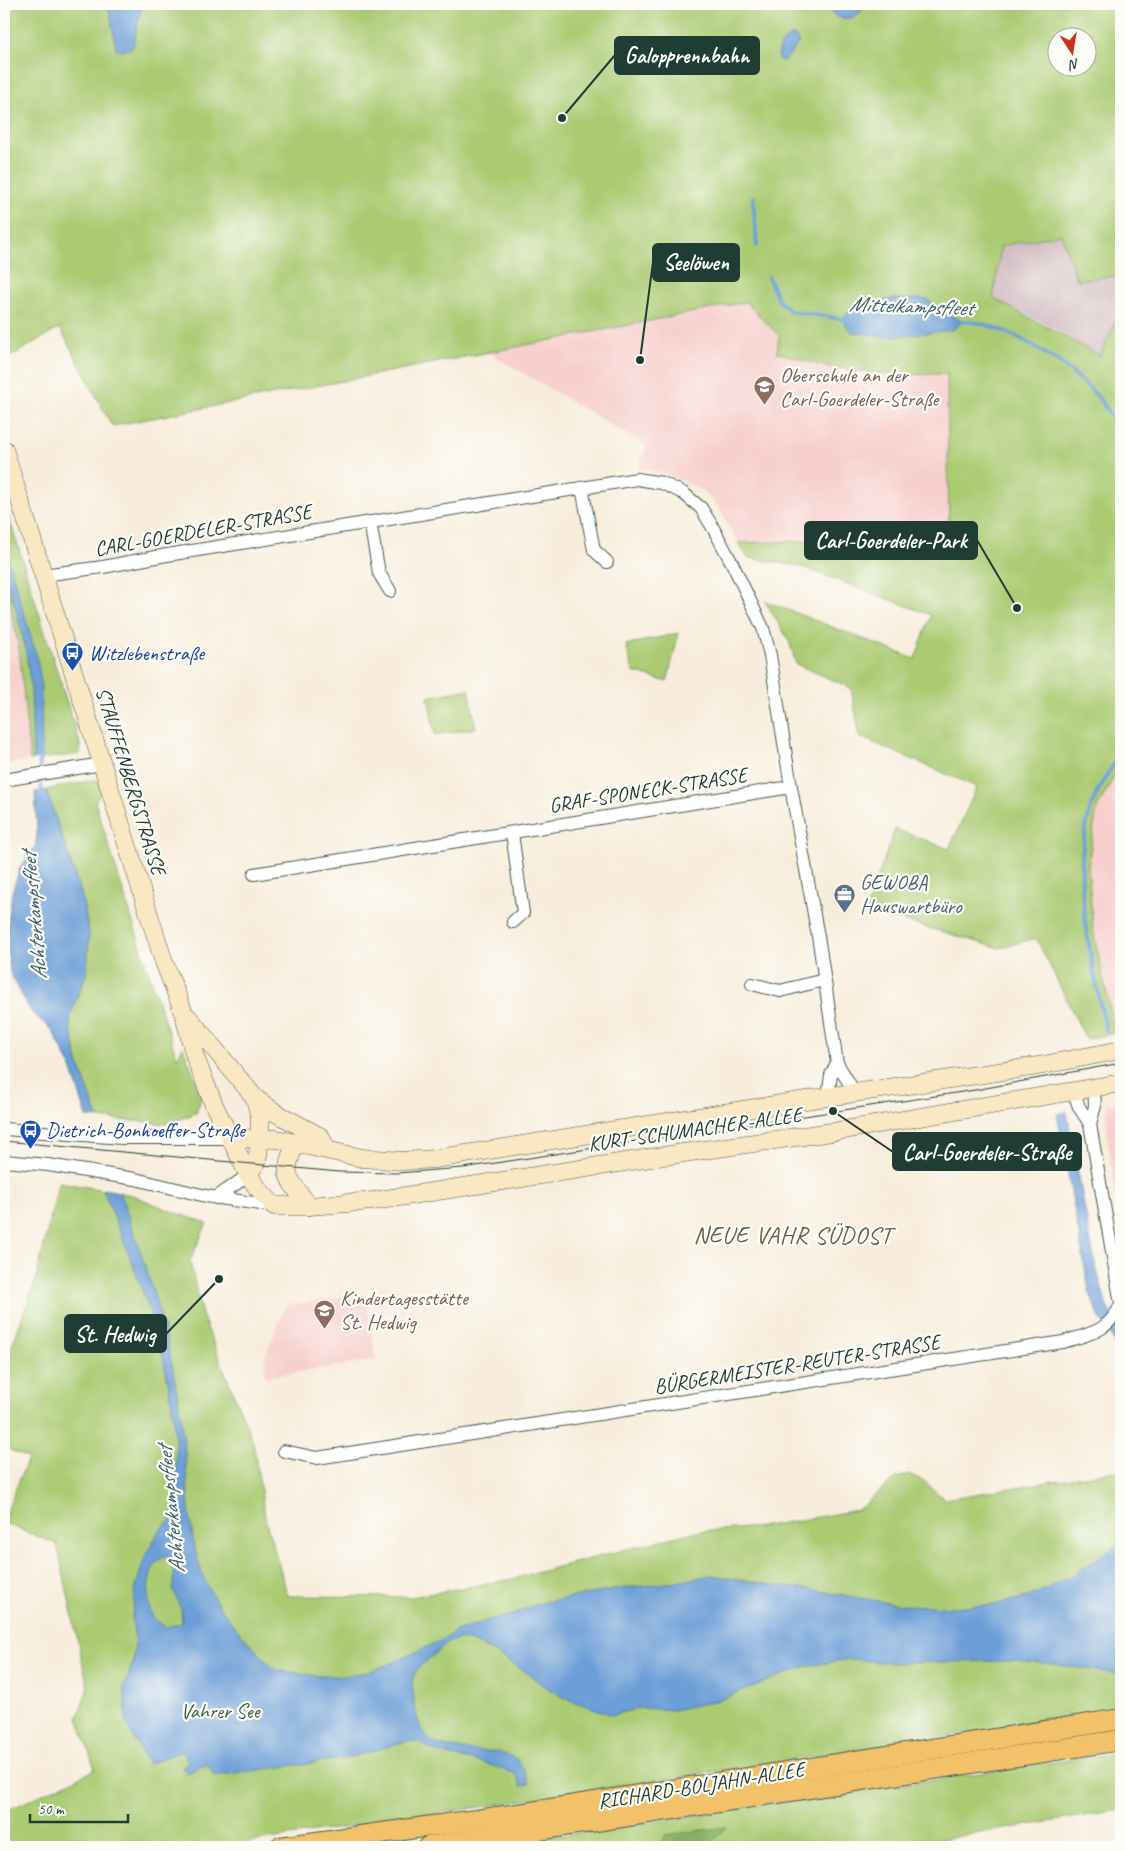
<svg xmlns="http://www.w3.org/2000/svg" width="1125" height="1851" font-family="Caveat,sans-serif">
	<rect width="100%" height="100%" fill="#fdfcf7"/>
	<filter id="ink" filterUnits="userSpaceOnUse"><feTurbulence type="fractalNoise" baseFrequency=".02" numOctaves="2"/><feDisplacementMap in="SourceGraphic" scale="10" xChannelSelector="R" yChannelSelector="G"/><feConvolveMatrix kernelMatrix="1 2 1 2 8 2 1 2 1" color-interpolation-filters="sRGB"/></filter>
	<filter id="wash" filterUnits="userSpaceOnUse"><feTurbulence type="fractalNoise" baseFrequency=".0096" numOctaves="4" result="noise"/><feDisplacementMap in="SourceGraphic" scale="20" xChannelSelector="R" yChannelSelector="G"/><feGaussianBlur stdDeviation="1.12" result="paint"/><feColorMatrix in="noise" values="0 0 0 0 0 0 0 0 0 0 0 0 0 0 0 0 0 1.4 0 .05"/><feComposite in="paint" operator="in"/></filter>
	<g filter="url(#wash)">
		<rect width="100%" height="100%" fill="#f8eddc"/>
		<g fill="#f7d0cd">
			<path d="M 746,302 L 779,336 L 777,352 L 894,375 L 947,374 L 949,537 L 738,543 L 719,508 L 703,491 L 662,473 L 637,469 L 647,446 L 489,353 Z"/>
			<path d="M 4,584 L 7,590 L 19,648 L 30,760 L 4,765 Z"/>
			<path d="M 1121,764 L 1121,1031 L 1115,1033 L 1093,930 L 1088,866 L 1097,808 Z"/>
			<path d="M 1121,1102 L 1121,1226 L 1108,1142 L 1106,1113 L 1107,1105 Z"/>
			<path d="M 365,1294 L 376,1360 L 264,1377 L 266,1354 L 286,1305 Z"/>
		</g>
		<path fill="#d2bec3" d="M 1061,234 L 1077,280 L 1121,275 L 1121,310 L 1100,356 L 1048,326 L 993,298 L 1000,246 Z"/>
		<g fill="#abcb73" stroke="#658454" fill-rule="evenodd">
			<path d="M 4,4 L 1121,4 L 1121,275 L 1077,280 L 1061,234 L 1001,246 L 993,298 L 1100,356 L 1121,310 L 1121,764 L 1097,808 L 1088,866 L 1093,930 L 1115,1033 L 1086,1039 L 1036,938 L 999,948 L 866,910 L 895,829 L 949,849 L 977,787 L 860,737 L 851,688 L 796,664 L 789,641 L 765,601 L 915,659 L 931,615 L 799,566 L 748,558 L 738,543 L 949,537 L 947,374 L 894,375 L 823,366 L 777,352 L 779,336 L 746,302 L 112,426 L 60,328 L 4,360 ZM 1058,38 L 1088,38 L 1088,68 L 1058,68 Z"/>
			<path d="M 4,502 L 80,744 L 80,754 L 30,760 L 19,648 L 7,590 L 4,584 Z"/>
			<path d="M 679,633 L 667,682 L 633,672 L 626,645 Z"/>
			<path d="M 469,689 L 476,728 L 435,735 L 428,697 Z"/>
			<path d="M 94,780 L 99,781 L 102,790 L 95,802 L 152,983 L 177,1058 L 183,1047 L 202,1096 L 196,1113 L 167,1124 L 98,1118 L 78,1062 L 70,1026 L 70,1016 L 87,972 L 89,933 L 81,893 L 46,790 Z"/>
			<path d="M 59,1182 L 132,1195 L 176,1213 L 207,1223 L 190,1261 L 202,1315 L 253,1442 L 266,1522 L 288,1596 L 411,1597 L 508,1580 L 693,1532 L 760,1527 L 858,1510 L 896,1478 L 909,1474 L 924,1481 L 944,1499 L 1121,1470 L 1121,1710 L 216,1847 L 4,1847 L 4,1812 L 95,1770 L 78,1717 L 88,1688 L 57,1544 L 4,1523 L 4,1519 L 28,1458 L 4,1447 L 4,1368 L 36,1279 Z"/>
			<path d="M 1121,1752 L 1121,1810 L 893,1847 L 707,1847 L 726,1827 L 658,1846 L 658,1847 L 483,1847 Z"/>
		</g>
		<path fill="#88af65" stroke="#54764c" d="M 727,1827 L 707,1847 L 658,1847 L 666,1835 Z"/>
		<g fill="#6c9ed7" stroke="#466e86" fill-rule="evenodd">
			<path d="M 105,4 L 142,4 L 133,47 L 123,51 L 116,49 L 110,13 Z"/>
			<path d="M 824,4 L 864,4 C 862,17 847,22 835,16 C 831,13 827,8 824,4 Z"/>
			<path d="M 790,36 L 795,36 L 799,42 C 795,48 789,57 783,61 L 779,60 C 776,49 782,42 790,36 Z"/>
			<path d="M 891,299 L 927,299 L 951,316 L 964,321 L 952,330 L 918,334 L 887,337 L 852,332 L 841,319 L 852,309 Z"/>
			<path d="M 4,546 L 37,657 L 41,682 L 42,759 L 33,760 L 31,689 L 26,652 L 17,613 L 4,574 Z"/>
			<path d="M 46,790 L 81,893 L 89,933 L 87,972 L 70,1016 L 70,1026 L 78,1062 L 98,1118 L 87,1117 L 70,1065 L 52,1030 L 31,1012 L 10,973 L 6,939 L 12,892 L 20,868 L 35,847 L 37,834 L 35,792 Z"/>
			<path d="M 1067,1112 L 1094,1259 L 1107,1307 L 1121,1329 L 1121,1353 L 1097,1313 L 1089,1291 L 1057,1114 Z"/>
			<path d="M 103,1189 L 120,1192 C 138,1246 159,1300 170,1356 C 177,1388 182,1420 185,1453 C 189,1494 188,1534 202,1573 C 216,1610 248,1642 275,1670 L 320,1676 L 342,1676 L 367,1672 L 392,1663 L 444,1639 L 456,1631 L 488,1620 L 510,1616 L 540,1603 L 624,1588 L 677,1582 L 711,1575 L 774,1585 L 802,1588 L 902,1605 L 958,1607 L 994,1605 L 1031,1596 L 1070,1577 L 1121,1543 L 1121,1674 L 1052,1664 L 1013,1661 L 889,1663 L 850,1659 L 803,1667 L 719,1700 L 674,1710 L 639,1708 L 613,1715 L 567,1699 L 544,1686 L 523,1670 L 493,1652 L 473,1642 L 458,1639 L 448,1643 L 417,1669 L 412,1681 L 415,1710 L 421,1729 L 428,1739 L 439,1745 L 462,1750 L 499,1752 L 517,1759 L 523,1768 L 529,1784 L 521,1786 L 516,1774 L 478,1761 L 460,1758 L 434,1751 L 420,1742 L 408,1741 L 348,1758 L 214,1776 L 208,1764 L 187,1773 L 182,1767 L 188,1761 L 182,1751 L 148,1764 L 127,1725 L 124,1687 L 133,1663 L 135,1642 L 132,1617 L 135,1590 L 146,1554 L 160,1530 L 175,1516 C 178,1475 176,1428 169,1387 C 157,1319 128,1253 103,1189 ZM 168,1556 L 174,1562 L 173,1590 L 181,1609 L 182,1623 L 166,1627 C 162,1624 156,1621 153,1617 C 144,1602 147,1558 168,1556 Z"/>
		</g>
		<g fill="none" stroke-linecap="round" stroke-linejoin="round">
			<g stroke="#6c9ed7" stroke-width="4">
				<path d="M 753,197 L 757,246"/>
				<path d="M 768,277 L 779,301 L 790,311 L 844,319"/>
				<path d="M 961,321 C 1005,322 1067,363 1096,395 C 1106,406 1114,420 1121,433"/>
				<path d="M 39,755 L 42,795"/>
				<path d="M 1106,1031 C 1092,959 1067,873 1093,802 C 1099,785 1112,768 1121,752"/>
			</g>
		</g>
	</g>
	<g filter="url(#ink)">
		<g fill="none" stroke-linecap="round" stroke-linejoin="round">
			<defs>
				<g id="street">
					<path d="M 582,488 L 594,550 L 607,562"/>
					<path d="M 370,522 L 379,573 L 390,591"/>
					<path d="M 43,575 L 103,567 L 161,556 L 637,479 L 662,483 L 683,493 L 701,508 L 712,526 L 732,563 L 763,628 L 770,655 L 791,787 L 819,942 L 837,1063 L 855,1093"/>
					<path d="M 4,780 L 102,764"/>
					<path d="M 512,833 L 523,913 L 513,922"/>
					<path d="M 254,874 L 791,787"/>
					<path d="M 752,984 L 780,991 L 824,980"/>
					<path d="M 828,1097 L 831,1075 L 837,1063"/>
					<path d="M 1090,1124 L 1095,1106 L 1094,1088"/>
					<path d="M 4,1129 L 122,1138 L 230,1138"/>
					<path d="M 4,1161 L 48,1165 L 135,1179 L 206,1196 L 274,1206"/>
					<path d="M 216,1198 C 227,1189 238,1184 248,1174"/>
					<path d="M 284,1451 L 317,1458 L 1063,1342 C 1089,1334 1109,1332 1121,1304 L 1090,1124 L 1079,1107 L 1074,1092"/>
				</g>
				<g id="secondary">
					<path d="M 4,449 L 145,902 L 164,962 L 183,1011 L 195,1057 L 214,1105 L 248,1174 L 256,1186 L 274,1206 L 309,1206 L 373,1201 L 683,1153 L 832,1132 L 1121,1083"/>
					<path d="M 188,1017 L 255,1098 L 276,1113 L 321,1137 L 326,1148"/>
					<path d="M 230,1138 L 277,1139 L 362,1158 L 403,1161 L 434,1159 L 806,1100 L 1038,1066 L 1121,1050"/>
					<path d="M 297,1142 C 279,1175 289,1179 309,1206"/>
					<path d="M 248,1174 L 257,1162 L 260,1138 L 260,1118 L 255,1098"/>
				</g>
				<g id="primary">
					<path d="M 280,1847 L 525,1813 L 1121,1719"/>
					<path d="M 428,1847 L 1121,1740"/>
				</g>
			</defs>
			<use href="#street" stroke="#40574d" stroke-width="14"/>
			<use href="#secondary" stroke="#40574d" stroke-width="19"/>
			<use href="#primary" stroke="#40574d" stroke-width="22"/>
			<use href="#street" stroke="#fff" stroke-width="12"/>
			<use href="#secondary" stroke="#fae7c3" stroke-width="18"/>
			<use href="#primary" stroke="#f2c26a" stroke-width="20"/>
			<path stroke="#1f3d34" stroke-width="1" d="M 4,1141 L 339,1172 L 396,1173 L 463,1168 L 975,1090 L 1121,1063"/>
		</g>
	</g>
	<defs>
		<symbol id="school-pin" viewBox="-11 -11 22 30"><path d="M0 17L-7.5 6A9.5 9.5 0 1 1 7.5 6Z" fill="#8d6e63" stroke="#fdfcf7"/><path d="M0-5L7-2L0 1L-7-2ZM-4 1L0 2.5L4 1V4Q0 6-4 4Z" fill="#fff"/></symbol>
		<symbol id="bus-pin" viewBox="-11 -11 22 30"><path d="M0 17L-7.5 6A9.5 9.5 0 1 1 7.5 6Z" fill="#1a4fb4" stroke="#fdfcf7"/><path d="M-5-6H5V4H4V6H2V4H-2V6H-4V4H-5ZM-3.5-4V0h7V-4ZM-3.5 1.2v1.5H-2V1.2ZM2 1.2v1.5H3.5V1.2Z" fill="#fff"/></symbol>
		<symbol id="office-pin" viewBox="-11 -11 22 30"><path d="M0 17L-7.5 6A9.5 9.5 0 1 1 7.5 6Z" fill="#5c6f8a" stroke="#fdfcf7"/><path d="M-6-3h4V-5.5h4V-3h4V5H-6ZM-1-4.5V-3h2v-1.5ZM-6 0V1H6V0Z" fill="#fff"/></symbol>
	</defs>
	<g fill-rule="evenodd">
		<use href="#school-pin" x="752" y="374" width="25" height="34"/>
		<use href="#bus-pin" x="60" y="640" width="25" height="34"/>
		<use href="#office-pin" x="832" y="882" width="25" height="34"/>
		<use href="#bus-pin" x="18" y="1118" width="25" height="34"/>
		<use href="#school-pin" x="312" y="1298" width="25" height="34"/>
	</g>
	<g text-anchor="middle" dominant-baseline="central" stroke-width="4.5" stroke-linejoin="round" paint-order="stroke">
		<g font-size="21" fill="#785e54" stroke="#fdfcf7" text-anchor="start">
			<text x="780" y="375">Oberschule an der<tspan x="780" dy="24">Carl-Goerdeler-Straße</tspan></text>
			<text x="340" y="1298">Kindertagesstätte<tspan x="340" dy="24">St. Hedwig</tspan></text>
		</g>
		<g font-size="21" fill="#1f3d34" stroke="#fdfcf7">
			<text transform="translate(203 530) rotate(-10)">CARL-GOERDELER-STRASSE</text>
			<text transform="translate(131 781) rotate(73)">STAUFFENBERGSTRASSE</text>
			<text transform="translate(648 790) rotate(-9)">GRAF-SPONECK-STRASSE</text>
			<text transform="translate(695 1129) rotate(-8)">KURT-SCHUMACHER-ALLEE</text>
			<text transform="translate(797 1364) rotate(-9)">BÜRGERMEISTER-REUTER-STRASSE</text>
			<text transform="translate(701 1785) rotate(-9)">RICHARD-BOLJAHN-ALLEE</text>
		</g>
		<g font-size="21" fill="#164399" stroke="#fdfcf7" text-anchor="start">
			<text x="89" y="653">Witzlebenstraße</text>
			<text x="46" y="1130">Dietrich-Bonhoeffer-Straße</text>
		</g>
		<g font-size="21" fill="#4e5e75" stroke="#fdfcf7" text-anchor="start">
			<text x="860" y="882">GEWOBA<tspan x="860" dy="24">Hauswartbüro</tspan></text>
		</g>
		<g font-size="21" fill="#426044" stroke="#fdfcf7">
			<text x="220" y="1711">Vahrer See</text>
		</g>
		<g font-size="22" font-style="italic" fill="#3a5f6d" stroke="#fdfcf7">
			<text transform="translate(911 306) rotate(2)">Mittelkampsfleet</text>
			<text transform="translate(34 916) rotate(-95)">Achterkampsfleet</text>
			<text transform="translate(171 1510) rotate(-96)">Achterkampsfleet</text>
		</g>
		<g font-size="24" letter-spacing="1" fill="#625e4a" stroke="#fdfcf7">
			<text x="793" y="1235">NEUE VAHR SÜDOST</text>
		</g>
	</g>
	<path fill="none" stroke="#1f3d34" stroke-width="2" d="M562 118L615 55M640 360L653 262M1017 608L977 540M833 1111L893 1152M219 1279L166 1334"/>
	<g fill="#1f3d34" stroke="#fdfcf7" stroke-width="2">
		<circle cx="562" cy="118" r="5"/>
		<circle cx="640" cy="360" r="5"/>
		<circle cx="1017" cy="608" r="5"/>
		<circle cx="833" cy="1111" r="5"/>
		<circle cx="219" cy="1279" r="5"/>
	</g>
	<g fill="#1f3d34" stroke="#1f3d34" stroke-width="2">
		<rect x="615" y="37" width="144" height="37" rx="5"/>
		<rect x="653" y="244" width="86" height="37" rx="5"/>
		<rect x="805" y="522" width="172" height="37" rx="5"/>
		<rect x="893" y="1133" width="188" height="37" rx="5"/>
		<rect x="65" y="1315" width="101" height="37" rx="5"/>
	</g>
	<g font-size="22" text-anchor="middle" font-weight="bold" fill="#fff">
		<text x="687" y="63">Galopprennbahn</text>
		<text x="696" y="270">Seelöwen</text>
		<text x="891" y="548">Carl-Goerdeler-Park</text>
		<text x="987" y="1160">Carl-Goerdeler-Straße</text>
		<text x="115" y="1342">St. Hedwig</text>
	</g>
	<rect width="1125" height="1851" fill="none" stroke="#fdfcf7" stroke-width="20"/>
	<g transform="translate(1072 52) rotate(168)"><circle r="24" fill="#fdfcf7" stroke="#a4b0a9"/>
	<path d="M0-4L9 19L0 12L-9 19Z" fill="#c8321e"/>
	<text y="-8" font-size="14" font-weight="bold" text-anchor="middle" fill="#1f3d34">N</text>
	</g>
	<path d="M30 1814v8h98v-8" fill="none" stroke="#1f3d34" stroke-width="2.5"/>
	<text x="38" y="1814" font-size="15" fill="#1f3d34" stroke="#fdfcf7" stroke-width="4" paint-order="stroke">50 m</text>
</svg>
